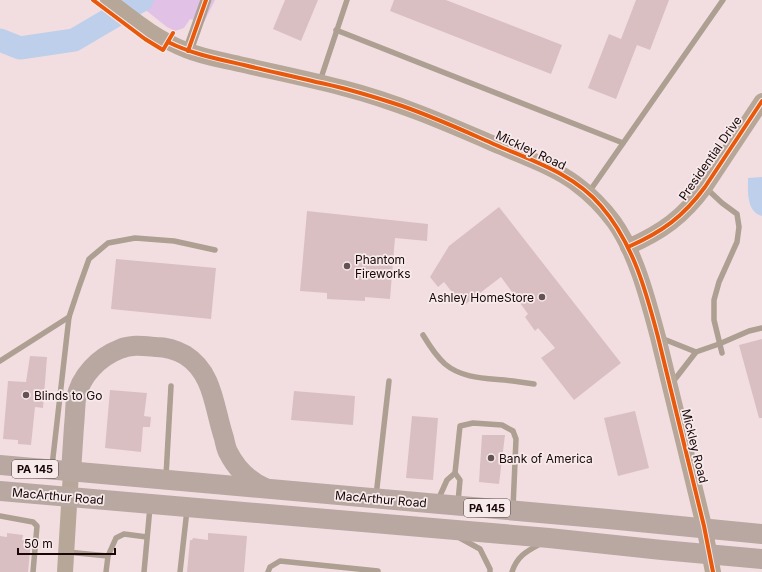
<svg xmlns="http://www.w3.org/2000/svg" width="762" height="572" font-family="Inter,sans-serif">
	<rect width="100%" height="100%" fill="#f2dee0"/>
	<path fill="#e2c1e7" d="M 133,0 L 215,0 L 204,22 L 190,19 L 184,28 L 175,31 L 167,27 Z"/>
	<path fill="#becfec" d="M 762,177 L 762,216 C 746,212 748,190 748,178 Z"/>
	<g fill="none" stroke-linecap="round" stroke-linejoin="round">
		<path stroke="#becfec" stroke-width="23" d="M 0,40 L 20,48 L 74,40 L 142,0"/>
	</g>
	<g fill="#dabfc2">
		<path d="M 285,0 L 318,0 L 301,41 L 273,29 Z"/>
		<path d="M 394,0 L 446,0 L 562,45 L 551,74 L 390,11 Z"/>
		<path d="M 636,0 L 669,0 L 650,50 L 637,45 L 616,99 L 588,88 L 609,34 L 621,39 Z"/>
		<path d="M 499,207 L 621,363 L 574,400 L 541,358 L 555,348 L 538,328 L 535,331 L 525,317 L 528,314 L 501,277 L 463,306 L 444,282 L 438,287 L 430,277 L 449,246 Z"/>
		<path d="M 307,211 L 428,224 L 427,241 L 395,238 L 390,299 L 365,297 L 365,301 L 327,299 L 327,293 L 300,291 Z"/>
		<path d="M 116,259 L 216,268 L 211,319 L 111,309 Z"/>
		<path d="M 762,339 L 762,418 L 759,418 L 739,345 Z"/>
		<path d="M 30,356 L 47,357 L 43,408 L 35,407 L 31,445 L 18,444 L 18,440 L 3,439 L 8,381 L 26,382 Z"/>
		<path d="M 110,390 L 147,393 L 144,416 L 151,417 L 150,427 L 143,427 L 141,452 L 105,448 Z"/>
		<path d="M 294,391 L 355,396 L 353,425 L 291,420 Z"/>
		<path d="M 635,411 L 649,468 L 618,476 L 604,418 Z"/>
		<path d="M 412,416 L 438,418 L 433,480 L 406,478 Z"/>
		<path d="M 482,435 L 505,435 L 499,484 L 479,482 Z"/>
		<path d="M 7,533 L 23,535 L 22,540 L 31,541 L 28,572 L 0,572 L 0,536 L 7,537 Z"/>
		<path d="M 208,533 L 247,536 L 244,572 L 187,572 L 190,540 L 192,540 L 193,538 L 208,540 Z"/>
	</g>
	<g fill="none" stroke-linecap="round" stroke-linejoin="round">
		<g stroke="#ad9f92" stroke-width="5.5">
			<path d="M 336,30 L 623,143"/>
			<path d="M 320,81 L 347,0"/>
			<path d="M 706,188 L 722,203 L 737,214 L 739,227 L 737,242 L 719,282 L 714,300 L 714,320 L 722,353"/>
			<path d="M 589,192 L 723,0"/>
			<path d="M 423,335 C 429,345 436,356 445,364 C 464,380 490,378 513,381 C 520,382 527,383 534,384"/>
			<path d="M 661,338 L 696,352"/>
			<path d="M 0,361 L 69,317 L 79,287 L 89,259 L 108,243 L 135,238 L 174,241 L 215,250"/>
			<path d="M 672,383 L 696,352 L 719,344 L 749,331 L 762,328"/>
			<path d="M 52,466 L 69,317"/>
			<path d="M 455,473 L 460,480 L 458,502"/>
			<path d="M 166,476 L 171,386"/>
			<path d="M 376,496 L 389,381"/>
			<path d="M 438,500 L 447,480 L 455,473 L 460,426 L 473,423 L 502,425 L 513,431 L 516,439 L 513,508"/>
			<path d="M 0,516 L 33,522 L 37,526 L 33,572"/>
			<path d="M 460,538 L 480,549 L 490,569 L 490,572"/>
			<path d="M 67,552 L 108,556 L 116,538 L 124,534 L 147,537"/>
			<path d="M 106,572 L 108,556"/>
			<path d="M 144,572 L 150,507"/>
			<path d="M 180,572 L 187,510"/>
			<path d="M 268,572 L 270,567 L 280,561 L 378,571 L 378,572"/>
			<path d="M 512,572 C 517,556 527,551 540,544"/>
		</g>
		<path stroke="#ad9f92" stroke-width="11" d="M 188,51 L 206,0"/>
		<g stroke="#b6a799" stroke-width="16">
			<path d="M 108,0 C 133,19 157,39 186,50 C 203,57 222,60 239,64 C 274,72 309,79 343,88 C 398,102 450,125 501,147 C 526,158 553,167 575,183 C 590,194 603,207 614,222 C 636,253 648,300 658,337 L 704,526 L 713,572"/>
			<path d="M 628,247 C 662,232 683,217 705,187 L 762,101"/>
			<path d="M 65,572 L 71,472"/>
		</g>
		<g stroke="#b8a8a1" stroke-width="20">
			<path d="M 0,465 L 608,519 L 762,534"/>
			<path d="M 71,472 C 72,457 73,442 74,426 C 75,417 75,408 76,399 C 80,376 99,357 120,349 C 132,344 144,346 156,347 C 167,347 176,350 185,355 C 214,373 214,409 224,438 C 225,443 226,448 228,452 C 236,468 249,481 265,488"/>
			<path d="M 0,491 L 549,538 L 662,550 L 762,559"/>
		</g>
		<defs>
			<g id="cycleway">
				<path d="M 93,0 L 145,39 L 163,50 L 173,33"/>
				<path d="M 168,42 C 192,54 218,59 244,65 C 268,71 292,76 316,82 C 342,87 368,95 393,103 C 428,114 462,130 496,145 C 533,161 574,174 601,206 C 633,243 646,291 658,337 L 704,526 L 713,572"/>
				<path d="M 188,51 L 206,0"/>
				<path d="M 628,247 C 662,232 683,217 705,187 L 762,101"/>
			</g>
		</defs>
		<use href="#cycleway" stroke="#f7eaeb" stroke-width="6"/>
		<use href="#cycleway" stroke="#e8590c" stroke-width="4"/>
	</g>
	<g fill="#645254" stroke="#f7eaeb" stroke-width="1.5">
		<circle cx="347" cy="266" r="4"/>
		<circle cx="542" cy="297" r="4"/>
		<circle cx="26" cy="395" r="4"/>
		<circle cx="491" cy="458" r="4"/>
	</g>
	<g text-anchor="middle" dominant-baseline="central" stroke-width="3.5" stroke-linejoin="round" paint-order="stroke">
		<g fill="#f7eaeb" stroke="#5b4a4c" stroke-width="1">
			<rect x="12" y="460" width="46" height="18" rx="3"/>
			<rect x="464" y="499" width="46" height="18" rx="3"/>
		</g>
		<g font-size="11" font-weight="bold" fill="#180608">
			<text x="35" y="469">PA 145</text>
			<text x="487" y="508">PA 145</text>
		</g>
		<g font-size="12" fill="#180608" stroke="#f7eaeb">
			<text transform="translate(531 150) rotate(25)">Mickley Road</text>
			<text transform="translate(710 158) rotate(-55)">Presidential Drive</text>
			<text transform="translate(695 446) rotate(76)">Mickley Road</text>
			<text transform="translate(58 496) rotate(5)">MacArthur Road</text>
			<text transform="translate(381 499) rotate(5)">MacArthur Road</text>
		</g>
		<g font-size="12" fill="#180608" stroke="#f7eaeb" text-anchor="start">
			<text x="355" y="259">Phantom<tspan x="355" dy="14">Fireworks</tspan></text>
			<text x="534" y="297" text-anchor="end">Ashley HomeStore</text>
			<text x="34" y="395">Blinds to Go</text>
			<text x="499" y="458">Bank of America</text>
		</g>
	</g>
	<path d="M18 548v6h97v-6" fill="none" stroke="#180608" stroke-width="2"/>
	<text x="24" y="548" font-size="12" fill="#180608" stroke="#f7eaeb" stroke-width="3" paint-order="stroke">50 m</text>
</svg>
